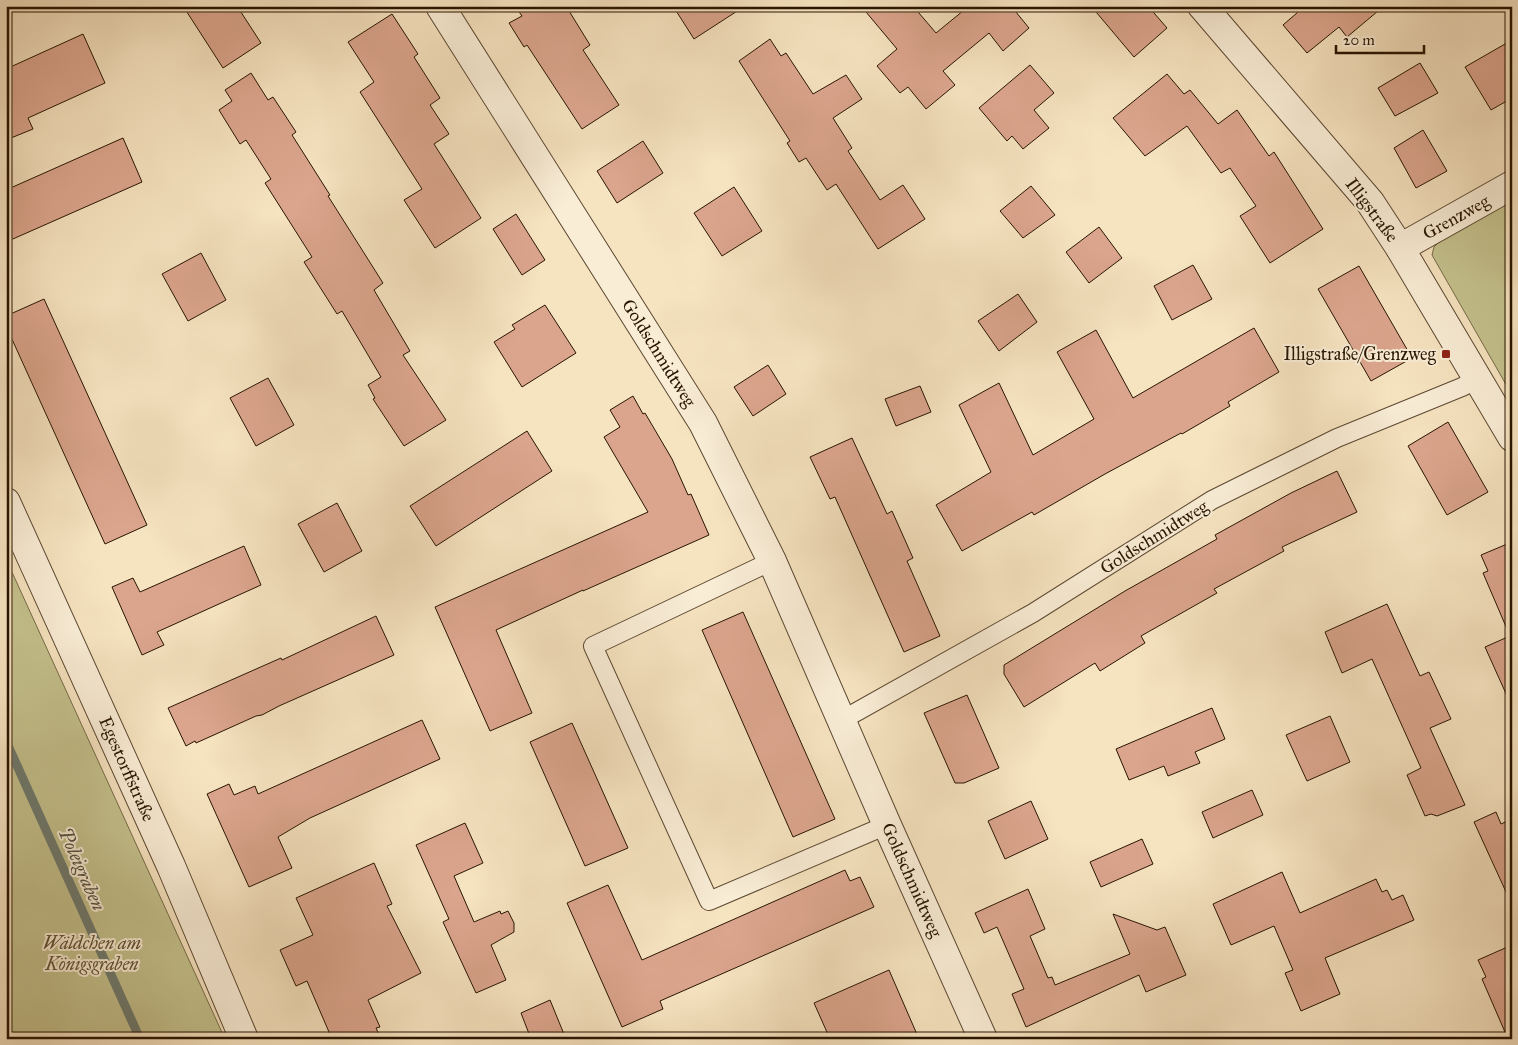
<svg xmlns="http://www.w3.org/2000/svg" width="1518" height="1045" font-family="'IM FELL Great Primer',serif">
	<rect width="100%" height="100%" fill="#f6e3c0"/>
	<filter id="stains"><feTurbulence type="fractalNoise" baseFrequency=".004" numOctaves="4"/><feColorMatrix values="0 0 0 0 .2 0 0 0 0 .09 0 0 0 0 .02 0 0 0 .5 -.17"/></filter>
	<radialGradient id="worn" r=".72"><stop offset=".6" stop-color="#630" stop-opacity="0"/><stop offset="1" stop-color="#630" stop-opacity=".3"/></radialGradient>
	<g fill="#c4c18d" stroke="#766b47">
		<path d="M 1512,200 L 1512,395 L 1432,255 L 1434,247 L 1439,242 Z"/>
		<path d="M 6,559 L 225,1039 L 6,1039 Z"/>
	</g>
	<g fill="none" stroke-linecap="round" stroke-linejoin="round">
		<path stroke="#6e7a6f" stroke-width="9" d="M 6,741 L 140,1039"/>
	</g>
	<g fill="#dba58d" stroke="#281501">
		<path d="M 183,6 L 237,6 L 261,43 L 223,68 Z"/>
		<path d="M 515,6 L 566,6 L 590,45 L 583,50 L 619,105 L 582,129 L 527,45 L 524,47 L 509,23 L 522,16 Z"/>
		<path d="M 673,6 L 745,6 L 694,39 Z"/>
		<path d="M 861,6 L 913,6 L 936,33 L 969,6 L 1011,6 L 1029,28 L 1003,51 L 989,33 L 943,71 L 955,85 L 926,109 L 908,87 L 900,93 L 877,66 L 897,49 Z"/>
		<path d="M 1091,6 L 1148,6 L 1167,28 L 1134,57 Z"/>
		<path d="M 1305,6 L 1384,6 L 1347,37 L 1339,27 L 1307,53 L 1283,25 Z"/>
		<path d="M 392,14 L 418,54 L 414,57 L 440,98 L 430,105 L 449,134 L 434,144 L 481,218 L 435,248 L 404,200 L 422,189 L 360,92 L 374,82 L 348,42 Z"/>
		<path d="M 83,34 L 105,83 L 28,118 L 33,129 L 6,140 L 6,69 Z"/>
		<path d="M 770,39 L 781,56 L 786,53 L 813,94 L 846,75 L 862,99 L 833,118 L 852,148 L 848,151 L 880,200 L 903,185 L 925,219 L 878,249 L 836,184 L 827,190 L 806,158 L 799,162 L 787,143 L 790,141 L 739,61 Z"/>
		<path d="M 1512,40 L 1512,98 L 1491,110 L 1465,67 Z"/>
		<path d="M 1420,63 L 1438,93 L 1395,116 L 1378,88 Z"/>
		<path d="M 1030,65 L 1054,93 L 1034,110 L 1049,128 L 1023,149 L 1012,136 L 1007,141 L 979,108 Z"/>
		<path d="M 251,73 L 268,100 L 273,97 L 296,132 L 292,135 L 330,195 L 328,196 L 383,283 L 374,290 L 410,351 L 403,355 L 446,420 L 404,446 L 373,399 L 375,398 L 368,385 L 381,377 L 342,311 L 337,314 L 304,262 L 312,257 L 265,183 L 271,179 L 246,140 L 240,144 L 219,110 L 232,101 L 225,90 Z"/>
		<path d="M 1167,74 L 1184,94 L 1190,90 L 1218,124 L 1237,110 L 1269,156 L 1274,152 L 1323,229 L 1270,263 L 1240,216 L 1256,206 L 1230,168 L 1221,173 L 1187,126 L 1145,156 L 1113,118 Z"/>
		<path d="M 1423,130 L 1447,171 L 1416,188 L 1394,148 Z"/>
		<path d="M 123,138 L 142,182 L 6,242 L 6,190 Z"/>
		<path d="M 643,141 L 663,173 L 617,203 L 597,171 Z"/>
		<path d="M 1031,186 L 1055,215 L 1023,238 L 1000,211 Z"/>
		<path d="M 734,187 L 762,231 L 722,256 L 694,213 Z"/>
		<path d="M 516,214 L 545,260 L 522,275 L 493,229 Z"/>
		<path d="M 1099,227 L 1122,258 L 1089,283 L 1066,252 Z"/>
		<path d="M 201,253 L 226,300 L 188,321 L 162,274 Z"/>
		<path d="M 1193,265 L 1212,299 L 1172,320 L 1154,286 Z"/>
		<path d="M 1359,266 L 1412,358 L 1371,381 L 1318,289 Z"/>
		<path d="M 1018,294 L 1037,322 L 999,351 L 978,321 Z"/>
		<path d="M 44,299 L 147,525 L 105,544 L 6,326 L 6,316 Z"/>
		<path d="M 545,305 L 576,353 L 522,387 L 494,342 L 515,329 L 512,325 Z"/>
		<path d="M 1254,328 L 1279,372 L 1228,402 L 1230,406 L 1182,434 L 1181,433 L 1105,474 L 1034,515 L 1032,512 L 962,551 L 936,505 L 991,472 L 959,405 L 999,383 L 1033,455 L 1094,419 L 1057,352 L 1096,330 L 1133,398 Z"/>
		<path d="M 768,365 L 786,394 L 753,416 L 734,387 Z"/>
		<path d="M 268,378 L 294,425 L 256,446 L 230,398 Z"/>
		<path d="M 920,386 L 931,412 L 896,426 L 885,399 Z"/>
		<path d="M 633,396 L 643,414 L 645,413 L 672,459 L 688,495 L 691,494 L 709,535 L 583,591 L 583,590 L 496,630 L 532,713 L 490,731 L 435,607 L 648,512 L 604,437 L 620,427 L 610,410 Z"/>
		<path d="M 1448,422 L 1488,492 L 1447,515 L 1408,446 Z"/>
		<path d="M 527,431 L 552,471 L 436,546 L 410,506 Z"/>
		<path d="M 852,438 L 887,514 L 892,511 L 913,558 L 907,561 L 940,636 L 904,652 L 835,497 L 830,499 L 810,457 Z"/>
		<path d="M 1337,471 L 1357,512 L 1282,547 L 1284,551 L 1214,589 L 1217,593 L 1141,636 L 1145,643 L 1100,671 L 1095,663 L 1024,707 L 1004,674 L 1004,665 L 1125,591 L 1217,539 L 1215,535 L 1291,493 Z"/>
		<path d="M 337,503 L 362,551 L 324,572 L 298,524 Z"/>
		<path d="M 1512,542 L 1512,707 L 1485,647 L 1510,636 L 1483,573 L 1488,571 L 1481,555 Z"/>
		<path d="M 244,546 L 261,585 L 157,632 L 164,645 L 142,655 L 112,587 L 133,578 L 140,592 Z"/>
		<path d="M 1387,604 L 1420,676 L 1429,672 L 1451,719 L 1430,728 L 1465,805 L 1437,816 L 1431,814 L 1425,816 L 1407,775 L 1421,768 L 1372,659 L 1342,673 L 1325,632 Z"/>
		<path d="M 743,612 L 835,819 L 793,837 L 702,630 Z"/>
		<path d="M 376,616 L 394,655 L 279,706 L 262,715 L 256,716 L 196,743 L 195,741 L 186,746 L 168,708 L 281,658 L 282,660 Z"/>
		<path d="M 967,695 L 999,768 L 964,783 L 955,783 L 924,713 Z"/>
		<path d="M 1212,708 L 1225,739 L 1195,752 L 1200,763 L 1168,776 L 1164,766 L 1129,780 L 1116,749 Z"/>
		<path d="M 1330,716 L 1350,762 L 1307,781 L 1286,735 Z"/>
		<path d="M 422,720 L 440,759 L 310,818 L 278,837 L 292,868 L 249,887 L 207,794 L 229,784 L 234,795 L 255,786 L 258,794 Z"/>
		<path d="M 572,723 L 628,848 L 585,866 L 530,742 Z"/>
		<path d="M 1252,790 L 1263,815 L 1213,838 L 1202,812 Z"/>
		<path d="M 1031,801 L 1048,839 L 1005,859 L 988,821 Z"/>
		<path d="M 1496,812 L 1501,824 L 1512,819 L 1512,905 L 1474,822 Z"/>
		<path d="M 465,823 L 483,863 L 454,876 L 474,922 L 500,911 L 501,914 L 508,911 L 514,923 L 514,932 L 491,945 L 506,980 L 476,993 L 443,922 L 449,919 L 416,845 Z"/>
		<path d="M 1142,839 L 1153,864 L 1101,887 L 1090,862 Z"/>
		<path d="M 374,863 L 392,904 L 387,906 L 421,973 L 368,1000 L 380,1027 L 376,1028 L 381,1039 L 332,1039 L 307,981 L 296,986 L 280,950 L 313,935 L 296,898 Z"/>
		<path d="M 845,870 L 850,881 L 860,877 L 874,907 L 660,1001 L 663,1009 L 622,1027 L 567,903 L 608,885 L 642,960 Z"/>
		<path d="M 1282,872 L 1300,913 L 1376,879 L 1382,892 L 1387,890 L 1392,900 L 1403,895 L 1414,920 L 1325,958 L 1340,994 L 1301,1011 L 1285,973 L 1293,970 L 1274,926 L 1231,945 L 1213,904 Z"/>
		<path d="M 1028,889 L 1045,929 L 1030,936 L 1048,978 L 1052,977 L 1055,985 L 1130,954 L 1113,914 L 1157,930 L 1165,927 L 1186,975 L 1146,992 L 1139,975 L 1026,1027 L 1012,994 L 1024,989 L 997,927 L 984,933 L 975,913 Z"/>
		<path d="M 1512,945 L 1512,1039 L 1508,1039 L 1482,979 L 1486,977 L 1478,960 Z"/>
		<path d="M 889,970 L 919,1039 L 830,1039 L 814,1003 Z"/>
		<path d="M 550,1000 L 566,1039 L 531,1039 L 521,1013 Z"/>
	</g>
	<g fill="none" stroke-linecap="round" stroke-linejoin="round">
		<defs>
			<g id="service">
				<path d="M 772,561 L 593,646 L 709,901 L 887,825"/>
				<path d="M 842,720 L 1033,613 L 1212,500 L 1337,438 L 1462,387 L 1478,379"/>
			</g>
			<g id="minor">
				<path d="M 440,6 L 703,423 L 772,561 L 887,825 L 983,1039"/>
				<path d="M 1202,6 L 1370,202 L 1400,248 L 1512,437"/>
				<path d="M 1400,248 L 1512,185"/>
				<path d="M 6,502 L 171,866 L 244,1039"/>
			</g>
		</defs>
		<use href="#service" stroke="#5c4831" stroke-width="20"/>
		<use href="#minor" stroke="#5c4831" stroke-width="30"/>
		<use href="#service" stroke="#f9edd6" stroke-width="18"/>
		<use href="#minor" stroke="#f9edd6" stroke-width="28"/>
	</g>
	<rect fill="#8f2418" stroke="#f9edd6" stroke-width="2" x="1441" y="349" width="10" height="10" rx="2.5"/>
	<g text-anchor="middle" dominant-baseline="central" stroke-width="4" stroke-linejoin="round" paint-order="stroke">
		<g font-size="18" fill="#281501" stroke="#f9edd6">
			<text transform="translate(1372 210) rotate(53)">Illigstraße</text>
			<text transform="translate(1456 217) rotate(-29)">Grenzweg</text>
			<text transform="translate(659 353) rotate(58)">Goldschmidtweg</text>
			<text transform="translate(1154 537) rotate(-32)">Goldschmidtweg</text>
			<text transform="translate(127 769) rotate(66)">Egestorffstraße</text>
			<text transform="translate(912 880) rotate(66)">Goldschmidtweg</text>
		</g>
		<g font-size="18" fill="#281501" stroke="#f9edd6" text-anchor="end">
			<text x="1436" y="354">Illigstraße/Grenzweg</text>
		</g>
		<g font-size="18" font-style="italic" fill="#5f5132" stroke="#f9edd6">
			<text x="92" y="943">Wäldchen am<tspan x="92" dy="21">Königsgraben</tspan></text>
		</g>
		<g font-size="19" font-style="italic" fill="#515041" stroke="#f9edd6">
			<text transform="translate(82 869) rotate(66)">Poleigraben</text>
		</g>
	</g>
	<rect width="1518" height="1045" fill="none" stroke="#f6e3c0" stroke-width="25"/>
	<rect x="8" y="8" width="1503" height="1030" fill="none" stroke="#281501" stroke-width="2.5"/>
	<rect x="12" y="12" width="1493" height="1020" fill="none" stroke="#281501"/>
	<path d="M1336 45v8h88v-8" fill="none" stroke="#281501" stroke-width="2.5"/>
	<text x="1343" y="45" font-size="15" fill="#281501" stroke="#f9edd6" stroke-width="4" paint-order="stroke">20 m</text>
	<rect width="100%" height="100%" filter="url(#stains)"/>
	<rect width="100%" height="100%" fill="url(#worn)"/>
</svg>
